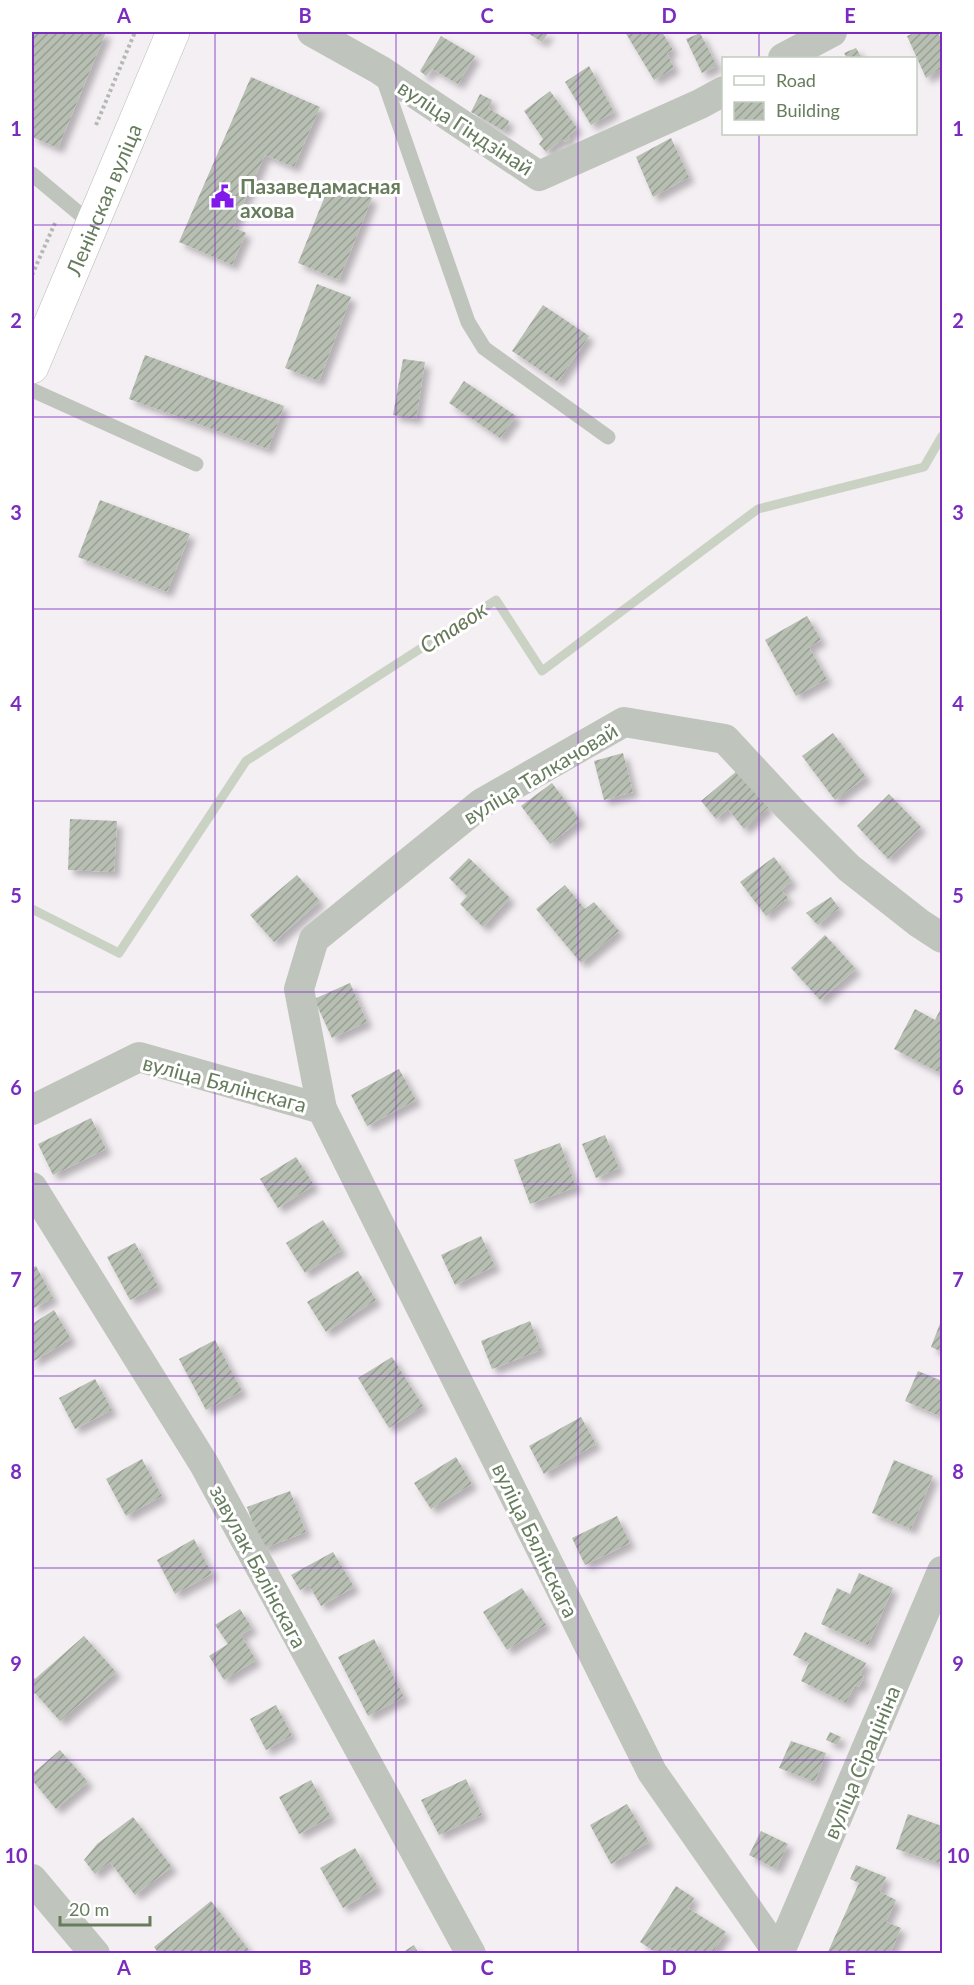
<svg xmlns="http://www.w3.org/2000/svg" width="974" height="1985" font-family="Lato,sans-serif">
	<defs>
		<pattern id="building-hatch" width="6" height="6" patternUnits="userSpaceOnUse" patternTransform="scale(1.5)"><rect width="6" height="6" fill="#b7beb2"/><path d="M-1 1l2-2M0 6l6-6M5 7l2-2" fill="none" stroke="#999f94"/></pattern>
		<filter id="shadow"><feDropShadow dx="5.5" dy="5.5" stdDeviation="3" flood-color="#0004"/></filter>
	</defs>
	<rect width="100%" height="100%" fill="#f4eff3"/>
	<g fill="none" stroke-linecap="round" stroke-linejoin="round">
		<path stroke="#cad2c4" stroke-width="9" d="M 32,909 L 119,953 L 246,761 L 496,600 L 542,671 L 758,509 L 924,467 L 942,436"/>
	</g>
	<g fill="url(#building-hatch)" filter="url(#shadow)">
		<path d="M 33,32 L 106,32 L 58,148 L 32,137 L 32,36 Z"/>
		<path d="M 526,32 L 549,32 L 542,42 Z"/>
		<path d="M 625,32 L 662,32 L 673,50 L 667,53 L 674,68 L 654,80 Z"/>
		<path d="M 916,32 L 938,32 L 942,42 L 942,68 L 926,78 L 907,36 Z"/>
		<path d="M 700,33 L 717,66 L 702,73 L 686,39 Z"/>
		<path d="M 441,36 L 475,56 L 458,84 L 432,69 L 426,76 L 420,71 Z"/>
		<path d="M 856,48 L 862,58 L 847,58 L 844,53 Z"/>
		<path d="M 589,66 L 614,112 L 591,125 L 565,82 Z"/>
		<path d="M 251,77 L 320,107 L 294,167 L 265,155 L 233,227 L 246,233 L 232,265 L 179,242 Z"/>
		<path d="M 550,91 L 577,128 L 568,136 L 570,139 L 565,142 L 563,139 L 546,152 L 539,144 L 543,139 L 524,111 Z"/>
		<path d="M 480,94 L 492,100 L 488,108 L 509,121 L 504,131 L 471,112 Z"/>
		<path d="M 671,138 L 689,177 L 653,197 L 636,157 Z"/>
		<path d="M 331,181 L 372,198 L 339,280 L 298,263 Z"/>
		<path d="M 317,284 L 351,297 L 319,381 L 285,368 Z"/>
		<path d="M 543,305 L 589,336 L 558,382 L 512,351 Z"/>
		<path d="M 145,355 L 284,406 L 268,449 L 129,399 Z"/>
		<path d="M 403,359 L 425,362 L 416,419 L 393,415 Z"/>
		<path d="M 464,381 L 516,416 L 500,438 L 449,403 Z"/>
		<path d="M 100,500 L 190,534 L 167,592 L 78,557 Z"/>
		<path d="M 807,616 L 821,640 L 809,647 L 827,679 L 796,696 L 765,640 Z"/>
		<path d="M 833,733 L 866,777 L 835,800 L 802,756 Z"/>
		<path d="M 623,753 L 633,792 L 604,800 L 594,761 Z"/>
		<path d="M 738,770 L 769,807 L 744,829 L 728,809 L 716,819 L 701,801 Z"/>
		<path d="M 552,783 L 580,820 L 550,844 L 521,806 Z"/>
		<path d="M 889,794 L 921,827 L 888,859 L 857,826 Z"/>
		<path d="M 70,819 L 117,821 L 114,872 L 68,870 Z"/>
		<path d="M 774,857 L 792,881 L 781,890 L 789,899 L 783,901 L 766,916 L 740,882 Z"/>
		<path d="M 469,858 L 510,898 L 483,927 L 460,904 L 467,896 L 449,878 Z"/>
		<path d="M 297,875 L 320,901 L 274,942 L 250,915 Z"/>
		<path d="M 565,885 L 585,909 L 594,902 L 619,931 L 581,963 L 536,909 Z"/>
		<path d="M 831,897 L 839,908 L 818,925 L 806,913 Z"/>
		<path d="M 825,935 L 856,969 L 820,1000 L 791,968 Z"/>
		<path d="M 350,983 L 367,1022 L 332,1038 L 314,999 Z"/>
		<path d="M 942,1006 L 942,1074 L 894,1049 L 915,1009 L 935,1020 Z"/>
		<path d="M 399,1069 L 416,1100 L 367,1126 L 351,1095 Z"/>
		<path d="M 91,1118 L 106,1149 L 53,1175 L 38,1144 Z"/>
		<path d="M 605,1135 L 619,1168 L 596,1178 L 582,1144 Z"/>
		<path d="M 560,1143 L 576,1187 L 530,1204 L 514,1160 Z"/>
		<path d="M 296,1157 L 314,1185 L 278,1208 L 260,1179 Z"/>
		<path d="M 323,1220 L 342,1250 L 305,1273 L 286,1243 Z"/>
		<path d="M 481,1236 L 495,1266 L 455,1285 L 441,1255 Z"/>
		<path d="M 135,1243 L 158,1286 L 130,1300 L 107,1257 Z"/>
		<path d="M 36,1266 L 53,1298 L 32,1309 L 32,1268 Z"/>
		<path d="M 358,1271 L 376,1300 L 326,1332 L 307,1302 Z"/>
		<path d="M 54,1310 L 71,1339 L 32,1362 L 32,1324 Z"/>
		<path d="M 942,1318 L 942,1352 L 931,1347 Z"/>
		<path d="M 530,1321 L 541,1350 L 492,1369 L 481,1341 Z"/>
		<path d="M 215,1340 L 242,1391 L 206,1410 L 179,1359 Z"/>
		<path d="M 392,1357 L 423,1406 L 389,1428 L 358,1378 Z"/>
		<path d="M 918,1371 L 942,1381 L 942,1417 L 905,1401 Z"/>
		<path d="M 95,1379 L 112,1410 L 75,1429 L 59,1398 Z"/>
		<path d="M 581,1417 L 596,1444 L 544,1474 L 529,1446 Z"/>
		<path d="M 456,1457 L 472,1484 L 431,1509 L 414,1483 Z"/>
		<path d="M 142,1459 L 162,1496 L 126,1516 L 106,1479 Z"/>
		<path d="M 894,1460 L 933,1476 L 911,1529 L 872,1513 Z"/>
		<path d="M 290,1491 L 306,1532 L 262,1549 L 247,1507 Z"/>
		<path d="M 617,1516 L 630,1543 L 585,1565 L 572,1538 Z"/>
		<path d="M 194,1539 L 212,1574 L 175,1594 L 157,1560 Z"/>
		<path d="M 333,1552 L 354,1587 L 321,1606 L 309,1585 L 300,1590 L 291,1575 Z"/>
		<path d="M 859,1573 L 893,1588 L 868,1645 L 821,1624 L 837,1588 L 850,1594 Z"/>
		<path d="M 522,1588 L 546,1625 L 507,1650 L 483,1612 Z"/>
		<path d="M 240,1609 L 252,1628 L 241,1635 L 256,1660 L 224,1680 L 209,1656 L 228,1644 L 215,1625 Z"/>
		<path d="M 805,1632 L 866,1663 L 860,1675 L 864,1677 L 859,1687 L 855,1685 L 846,1703 L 801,1681 L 809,1663 L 793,1655 Z"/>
		<path d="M 84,1636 L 116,1672 L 60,1721 L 35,1693 L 32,1696 L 32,1676 L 35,1679 Z"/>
		<path d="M 374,1639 L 404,1697 L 368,1716 L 338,1657 Z"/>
		<path d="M 276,1705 L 292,1735 L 266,1750 L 250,1719 Z"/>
		<path d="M 830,1732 L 841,1737 L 837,1745 L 826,1740 Z"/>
		<path d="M 791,1741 L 826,1753 L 815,1782 L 779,1768 Z"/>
		<path d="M 60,1750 L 88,1782 L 56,1809 L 32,1780 L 32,1774 Z"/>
		<path d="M 466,1779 L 482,1815 L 439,1835 L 421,1800 Z"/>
		<path d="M 311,1780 L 331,1817 L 299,1834 L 279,1797 Z"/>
		<path d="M 627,1804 L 649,1842 L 611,1864 L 590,1825 Z"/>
		<path d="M 908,1814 L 942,1826 L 942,1864 L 896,1849 Z"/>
		<path d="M 133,1817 L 172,1867 L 135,1895 L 110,1862 L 95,1874 L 84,1860 L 97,1844 Z"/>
		<path d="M 761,1831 L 788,1844 L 776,1869 L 749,1855 Z"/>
		<path d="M 355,1848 L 378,1887 L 343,1908 L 320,1868 Z"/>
		<path d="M 856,1865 L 886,1877 L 880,1892 L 896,1900 L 886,1922 L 901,1928 L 890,1954 L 827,1954 L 859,1883 L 850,1879 Z"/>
		<path d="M 676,1886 L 694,1898 L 688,1908 L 726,1932 L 712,1954 L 681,1954 L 670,1947 L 666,1954 L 658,1954 L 640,1942 Z"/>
		<path d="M 211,1901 L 249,1950 L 245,1954 L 224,1954 L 219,1948 L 212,1954 L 159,1954 L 154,1947 Z"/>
		<path d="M 414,1945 L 419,1954 L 400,1954 Z"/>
	</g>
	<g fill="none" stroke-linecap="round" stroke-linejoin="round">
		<defs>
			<g id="secondary">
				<path id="s1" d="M 32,367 L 173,32"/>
			</g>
		</defs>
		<use href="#secondary" stroke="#afb8ac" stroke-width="34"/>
		<g stroke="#b4b9b2" stroke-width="4" stroke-dasharray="3 3" stroke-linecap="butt">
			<path d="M 96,125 L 135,32"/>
			<path d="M 32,275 L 55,223"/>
		</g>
		<g stroke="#bfc5bc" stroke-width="15">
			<path d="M 382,75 L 468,322 L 484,348 L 608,437"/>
			<path d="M 32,174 L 93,225"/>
			<path d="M 32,390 L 196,464"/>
		</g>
		<g stroke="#bfc5bc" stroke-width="30">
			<path d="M 312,32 L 380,70 L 539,176 L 700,104 L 724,91"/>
			<path d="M 783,58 L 832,32"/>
			<path d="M 32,1110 L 139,1057 L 322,1109"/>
			<path d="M 32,1187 L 204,1464 L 471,1954"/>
			<path d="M 32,1879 L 95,1954"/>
			<path d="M 779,1954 L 652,1772 L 322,1109 L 299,989 L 314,939 L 482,803 L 624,722 L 725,739 L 789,808 L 849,868 L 919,923 L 942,938"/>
			<path d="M 779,1954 L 942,1571"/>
		</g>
		<use href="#secondary" stroke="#fff" stroke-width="33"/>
	</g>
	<path fill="none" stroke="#7b2cbf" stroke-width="1.5" stroke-opacity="0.55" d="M 215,32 L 215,1954M 396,32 L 396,1954M 578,32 L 578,1954M 759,32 L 759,58M 759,134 L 759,1954M 32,225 L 942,225M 32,417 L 942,417M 32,609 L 942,609M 32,801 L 942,801M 32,992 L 942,992M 32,1184 L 942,1184M 32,1376 L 942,1376M 32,1568 L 942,1568M 32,1760 L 942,1760"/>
	<defs>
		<symbol id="civic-bare" viewBox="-9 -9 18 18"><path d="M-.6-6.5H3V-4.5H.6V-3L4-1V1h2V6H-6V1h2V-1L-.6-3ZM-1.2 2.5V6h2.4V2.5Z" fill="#8019ea" stroke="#fff" stroke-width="2.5" paint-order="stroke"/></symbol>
	</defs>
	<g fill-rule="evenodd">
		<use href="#civic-bare" x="206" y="180" width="33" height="33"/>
	</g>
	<g text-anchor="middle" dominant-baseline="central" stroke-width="6" stroke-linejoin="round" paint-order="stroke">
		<g font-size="21" fill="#667c5d" stroke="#fff">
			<text transform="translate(466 127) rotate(33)">вуліца Гіндзінай</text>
			<text stroke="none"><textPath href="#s1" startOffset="182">Ленінская вуліца</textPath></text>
			<text transform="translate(540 773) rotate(-31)">вуліца Талкачовай</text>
			<text transform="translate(225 1083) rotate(15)">вуліца Бялінскага</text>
			<text transform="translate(536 1540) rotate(64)">вуліца Бялінскага</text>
			<text transform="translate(259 1566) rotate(62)">завулак Бялінскага</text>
			<text transform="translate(861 1762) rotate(-67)">вуліца Сірацініна</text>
		</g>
		<g font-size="21" font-weight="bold" fill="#667c5d" stroke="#fff" text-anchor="start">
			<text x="240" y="185">Пазаведамасная<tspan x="240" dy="24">ахова</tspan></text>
		</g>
		<g font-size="22" font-style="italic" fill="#677858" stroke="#fff">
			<text transform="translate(453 627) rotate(-33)">Ставок</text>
		</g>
	</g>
	<rect width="974" height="1985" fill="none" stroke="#ffffff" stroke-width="66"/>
	<rect x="722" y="57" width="195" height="78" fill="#ffffff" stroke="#c2cbbe" stroke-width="1.5"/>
	<rect x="734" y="76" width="30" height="9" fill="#ffffff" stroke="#c2cbbe" stroke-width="1.5"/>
	<text x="776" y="87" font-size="18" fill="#667c5d">Road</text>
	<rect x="734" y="102" width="30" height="18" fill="url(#building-hatch)" stroke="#c2cbbe" stroke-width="1.5"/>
	<text x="776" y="117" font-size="18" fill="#667c5d">Building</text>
	<path d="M60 1916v9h90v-9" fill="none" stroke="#667c5d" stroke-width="3"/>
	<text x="69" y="1916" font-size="18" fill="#667c5d" stroke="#ffffff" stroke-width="4.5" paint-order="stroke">20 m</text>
	<rect x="33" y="33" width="908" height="1919" fill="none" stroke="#7b2cbf" stroke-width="2"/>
	<g font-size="20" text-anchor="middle" font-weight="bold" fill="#7b2cbf">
		<text x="124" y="23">A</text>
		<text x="305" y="23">B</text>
		<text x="487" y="23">C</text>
		<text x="669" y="23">D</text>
		<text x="850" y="23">E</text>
		<text x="16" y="136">1</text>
		<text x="958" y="136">1</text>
		<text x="16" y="328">2</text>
		<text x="958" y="328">2</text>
		<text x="16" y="520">3</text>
		<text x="958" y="520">3</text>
		<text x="16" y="711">4</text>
		<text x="958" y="711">4</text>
		<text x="16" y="903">5</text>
		<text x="958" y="903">5</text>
		<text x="16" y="1095">6</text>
		<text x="958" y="1095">6</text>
		<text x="16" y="1287">7</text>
		<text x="958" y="1287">7</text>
		<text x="16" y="1479">8</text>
		<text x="958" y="1479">8</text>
		<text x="16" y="1671">9</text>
		<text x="958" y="1671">9</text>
		<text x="16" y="1863">10</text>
		<text x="958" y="1863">10</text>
		<text x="124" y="1975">A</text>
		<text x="305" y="1975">B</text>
		<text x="487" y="1975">C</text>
		<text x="669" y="1975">D</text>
		<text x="850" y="1975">E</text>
	</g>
</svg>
